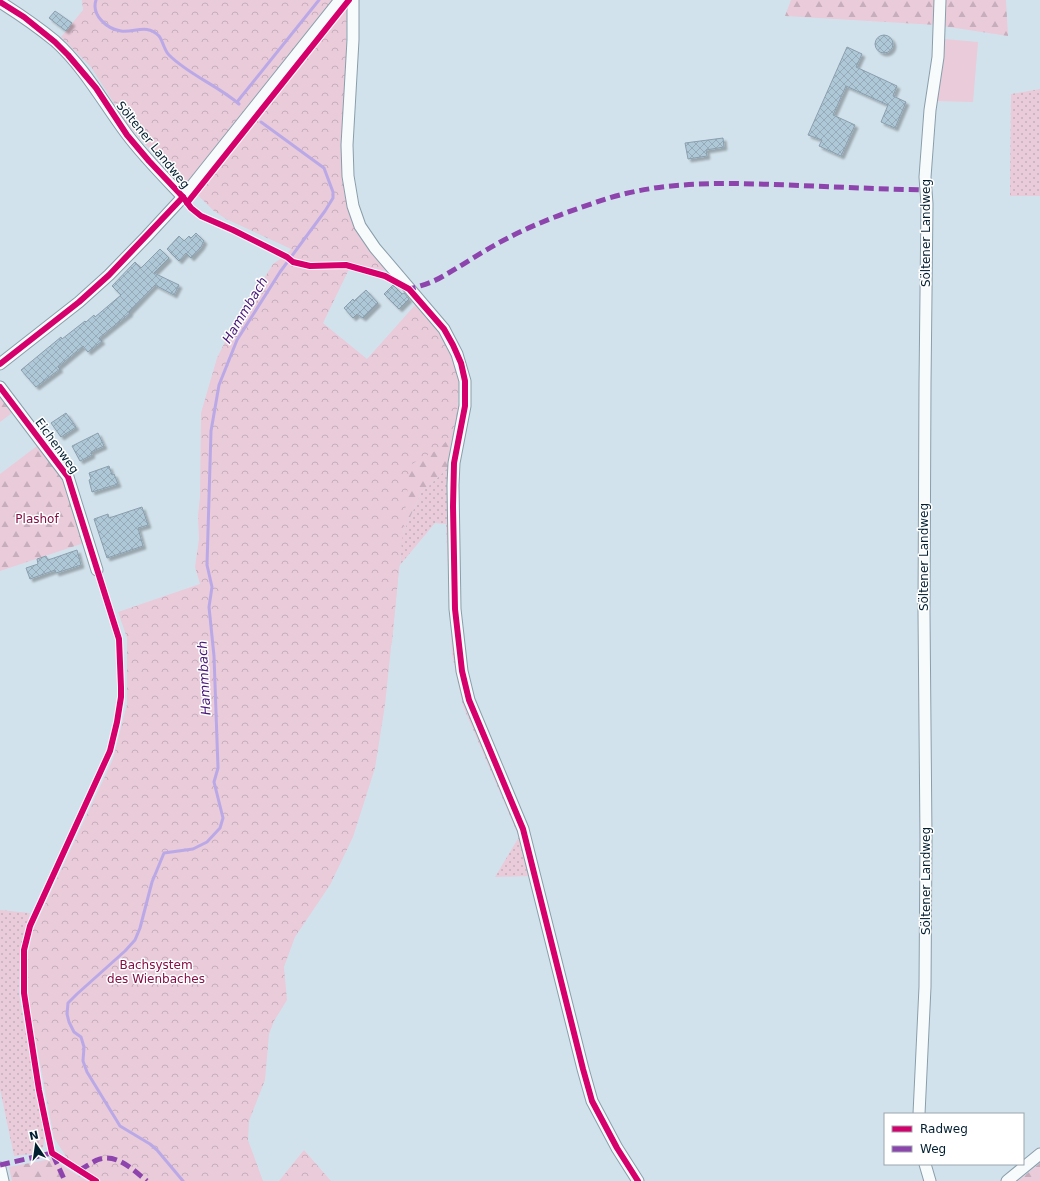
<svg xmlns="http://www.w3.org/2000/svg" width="1040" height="1181" font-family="'DejaVu Sans',sans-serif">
	<defs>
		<pattern id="grass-dots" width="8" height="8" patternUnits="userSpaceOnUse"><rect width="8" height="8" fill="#e9cbda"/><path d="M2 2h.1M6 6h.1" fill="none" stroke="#c6aebc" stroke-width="1.8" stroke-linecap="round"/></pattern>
		<pattern id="forest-firs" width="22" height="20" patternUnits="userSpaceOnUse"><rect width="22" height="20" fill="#e9cbda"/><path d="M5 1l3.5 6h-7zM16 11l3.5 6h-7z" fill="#c6aebc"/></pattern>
		<pattern id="park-crowns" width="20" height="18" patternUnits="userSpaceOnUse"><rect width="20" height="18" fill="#e9cbda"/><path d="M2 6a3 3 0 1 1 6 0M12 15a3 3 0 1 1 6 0" fill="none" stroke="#c6aebc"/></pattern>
		<pattern id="building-cross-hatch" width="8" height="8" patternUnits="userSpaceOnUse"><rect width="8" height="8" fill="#afc8d8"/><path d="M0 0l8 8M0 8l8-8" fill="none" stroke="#95abba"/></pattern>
		<filter id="shadow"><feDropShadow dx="3" dy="3" stdDeviation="1" flood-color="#0004"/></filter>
	</defs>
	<rect width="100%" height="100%" fill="#d2e2ec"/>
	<g fill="url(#grass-dots)">
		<path d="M 1040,89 L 1040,196 L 1010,196 L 1011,94 Z"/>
		<path d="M 451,465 L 457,663 L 509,800 L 531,876 L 495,877 L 519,837 L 463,706 L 452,654 L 446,524 L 435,523 L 400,565 L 402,535 L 421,493 Z"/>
		<path d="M 0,910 L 30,913 L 20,952 L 19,994 L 45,1136 L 43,1148 L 32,1154 L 14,1156 L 0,1089 Z"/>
	</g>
	<g fill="url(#forest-firs)">
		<path d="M 791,0 L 1006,0 L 1008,36 L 936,25 L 785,16 Z"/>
		<path d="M 0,396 L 12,413 L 0,422 Z"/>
		<path d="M 460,400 L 451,465 L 421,493 L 402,535 L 392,643 L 379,647 L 409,455 L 450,424 Z"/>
		<path d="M 37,446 L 63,479 L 84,543 L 0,571 L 0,474 Z"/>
		<path d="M 51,1159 L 87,1181 L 12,1181 L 9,1167 Z"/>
		<path d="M 1040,1163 L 1040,1181 L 1018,1181 Z"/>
	</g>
	<g fill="url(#park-crowns)">
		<path d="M 82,0 L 347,0 L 345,140 L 365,242 L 386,271 L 352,263 L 323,323 L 367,359 L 416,304 L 443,335 L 461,369 L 455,432 L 439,449 L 410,465 L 385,705 L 375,768 L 353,837 L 330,885 L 295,937 L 284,967 L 287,1000 L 274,1021 L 269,1034 L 265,1080 L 249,1121 L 248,1140 L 263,1181 L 101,1181 L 69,1161 L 54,1138 L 28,1000 L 26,962 L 33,930 L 113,759 L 127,704 L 127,638 L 118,612 L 200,584 L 195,567 L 199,539 L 198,516 L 200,497 L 201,413 L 217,358 L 227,338 L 248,304 L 273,264 C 280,259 286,256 291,249 L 226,219 L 214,211 L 145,144 L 126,122 L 91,67 L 61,37 L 83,10 Z"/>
		<path d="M 304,1150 L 331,1181 L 279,1181 Z"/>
	</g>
	<path fill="#e9cbda" d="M 944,39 L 978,42 L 973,102 L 936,101 Z"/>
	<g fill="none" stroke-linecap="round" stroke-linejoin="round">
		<g stroke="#baa9e6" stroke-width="3">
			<path d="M 96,0 C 91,15 107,29 121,31 C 134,33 147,23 159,36 C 163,41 164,50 169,55 C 189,75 217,85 239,104"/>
			<path d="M 237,102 L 319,0"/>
			<path d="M 183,1181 L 157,1150 L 150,1144 L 120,1126 L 87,1072 L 83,1061 L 84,1047 L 81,1037 L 74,1032 L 69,1022 L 67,1014 L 68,1003 L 77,994 L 125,951 L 135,940 L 140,928 L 152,882 L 164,853 L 193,849 L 207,842 L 220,828 L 223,818 L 214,782 L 218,768 L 214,656 L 209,607 L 212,587 L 207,565 L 211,431 L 219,385 L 237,340 L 280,272 L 325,211 L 333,198 L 333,192 L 324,168 L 261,122"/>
		</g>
	</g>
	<g fill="url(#building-cross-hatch)" stroke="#8a9fac" filter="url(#shadow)">
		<path d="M 55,11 L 72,23 L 66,31 L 49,18 Z"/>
		<circle cx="884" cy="44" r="9"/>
		<path d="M 847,47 L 862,54 L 856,67 L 897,86 L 893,96 L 906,102 L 895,128 L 881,122 L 888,105 L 846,86 L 833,115 L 855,125 L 841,156 L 819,146 L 822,140 L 808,135 Z"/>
		<path d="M 723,138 L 724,147 L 706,150 L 707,156 L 688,159 L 685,143 Z"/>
		<path d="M 196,233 L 204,241 L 201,247 L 191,258 L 186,253 L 179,261 L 167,249 L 179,236 L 184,241 L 189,236 L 191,238 Z"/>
		<path d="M 160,249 L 169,258 L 154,273 L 179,285 L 174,295 L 155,285 L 129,312 L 130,313 L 99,338 L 102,341 L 88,352 L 83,346 L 58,367 L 60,369 L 36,387 L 21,370 L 61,337 L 62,339 L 85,321 L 86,322 L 94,315 L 95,317 L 121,295 L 112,286 L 135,262 L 141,268 Z"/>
		<path d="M 393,285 L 402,294 L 404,293 L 409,299 L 399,309 L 384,294 Z"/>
		<path d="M 366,290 L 378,303 L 363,318 L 357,314 L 353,318 L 344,308 L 353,299 L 354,301 Z"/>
		<path d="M 66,413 L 76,427 L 61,437 L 51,423 Z"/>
		<path d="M 98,433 L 104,446 L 91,452 L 92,455 L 80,461 L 72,446 Z"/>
		<path d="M 109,466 L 112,475 L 114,474 L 118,484 L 92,492 L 89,480 L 91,479 L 89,473 Z"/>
		<path d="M 142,507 L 148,525 L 138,528 L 143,546 L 107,558 L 94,519 L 108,514 L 109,518 Z"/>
		<path d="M 77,550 L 81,565 L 56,573 L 55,570 L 30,579 L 26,568 L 38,564 L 37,559 L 46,556 L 48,560 Z"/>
	</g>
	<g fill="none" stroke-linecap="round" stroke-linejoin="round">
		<defs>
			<g id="minor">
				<path d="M 353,0 L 353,40 L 347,145 L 348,176 L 353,206 L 360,226 L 375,248 L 444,329 L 457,354 L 465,381 L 465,406 L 454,463 L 453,485 L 455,609 L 462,671 L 469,700 L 523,829 L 583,1069 L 592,1101 L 617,1148 L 638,1181"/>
				<path d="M 0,2 C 19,14 38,27 55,41 C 84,67 103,102 126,133 C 143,156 163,176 183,197"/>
				<path d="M 0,364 L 79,302 L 109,275 L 146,237 L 183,197 L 340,0"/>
				<path d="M 0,387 L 68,477 L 97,570"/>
				<path d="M 919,1114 L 925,987 L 926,839 L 924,612 L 925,384 L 927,204 L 925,177 L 930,110 L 938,57 L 940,0"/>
				<path d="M 925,1164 L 930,1181"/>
				<path d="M 0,1168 L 3,1181"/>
				<path d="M 1007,1181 L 1040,1154"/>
			</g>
		</defs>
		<use href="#minor" stroke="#899eab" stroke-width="13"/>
		<use href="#minor" stroke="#f8fbfc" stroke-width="11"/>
		<g stroke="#8e44ad" stroke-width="5" stroke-dasharray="10 5" stroke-linecap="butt">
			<path d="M 406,288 L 409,289 C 421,286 434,282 445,275 C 466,263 486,249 508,238 C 536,223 575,209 606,199 C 666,180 728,183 789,185 C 835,187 880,189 926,190"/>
			<path d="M 53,1155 L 65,1181"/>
			<path d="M 0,1165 L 52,1153"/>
			<path d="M 80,1170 C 85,1167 91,1163 97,1160 C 116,1152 133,1170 147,1181"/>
		</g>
		<defs>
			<g id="cycleway">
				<path d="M 0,2 L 24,17 L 55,42 L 68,55 L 96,88 L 127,135 L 149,161 L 183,197 L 191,208 L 201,216 L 233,230 L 287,257 L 293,262 L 310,266 L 346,265 L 385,276 L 409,289 L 444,329 L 453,345 L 461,363 L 465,381 L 465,406 L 454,463 L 453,506 L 455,609 L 462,671 L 469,700 L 523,829 L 583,1069 L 592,1101 L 617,1148 L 638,1181"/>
				<path d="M 187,203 L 349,0"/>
				<path d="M 0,364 L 79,302 L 109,275 L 183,197"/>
				<path d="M 0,387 L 68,477 L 119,639 L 121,687 L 121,697 L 117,722 L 110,751 L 30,926 L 24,950 L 24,993 L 39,1090 L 52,1153 L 96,1181"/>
			</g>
		</defs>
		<use href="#cycleway" stroke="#fff" stroke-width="8"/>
		<use href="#cycleway" stroke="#d6006c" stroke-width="6"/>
	</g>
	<g text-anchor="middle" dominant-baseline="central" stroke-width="3" stroke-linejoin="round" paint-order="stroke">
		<g font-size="12" fill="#021f31" stroke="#fff">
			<text transform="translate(153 145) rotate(51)">Söltener Landweg</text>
			<text transform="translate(926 233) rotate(-90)">Söltener Landweg</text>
			<text transform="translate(57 446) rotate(54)">Eichenweg</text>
			<text transform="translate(924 557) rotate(-90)">Söltener Landweg</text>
			<text transform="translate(926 881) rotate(-90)">Söltener Landweg</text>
		</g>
		<g font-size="12" fill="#850f45" stroke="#fff">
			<text x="37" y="519">Plashof</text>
			<text x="156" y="965">Bachsystem<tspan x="156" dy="14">des Wienbaches</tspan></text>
		</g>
		<g font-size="13" font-style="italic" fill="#471679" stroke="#fff">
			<text transform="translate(245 310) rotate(-59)">Hammbach</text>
			<text transform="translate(204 678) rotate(-93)">Hammbach</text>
		</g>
	</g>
	<rect x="884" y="1113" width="140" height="52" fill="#ffffff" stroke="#9aa5ad"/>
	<rect x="892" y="1126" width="20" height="6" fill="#d6006c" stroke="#9aa5ad"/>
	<text x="920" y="1133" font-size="12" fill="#021f31">Radweg</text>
	<rect x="892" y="1146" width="20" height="6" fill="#8e44ad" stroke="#9aa5ad"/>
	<text x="920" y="1153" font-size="12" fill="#021f31">Weg</text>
	<g transform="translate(36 1145) rotate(347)" stroke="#ffffff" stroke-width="3" paint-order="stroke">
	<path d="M0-3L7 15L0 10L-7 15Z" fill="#021f31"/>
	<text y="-6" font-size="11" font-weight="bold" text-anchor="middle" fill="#021f31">N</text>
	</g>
</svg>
